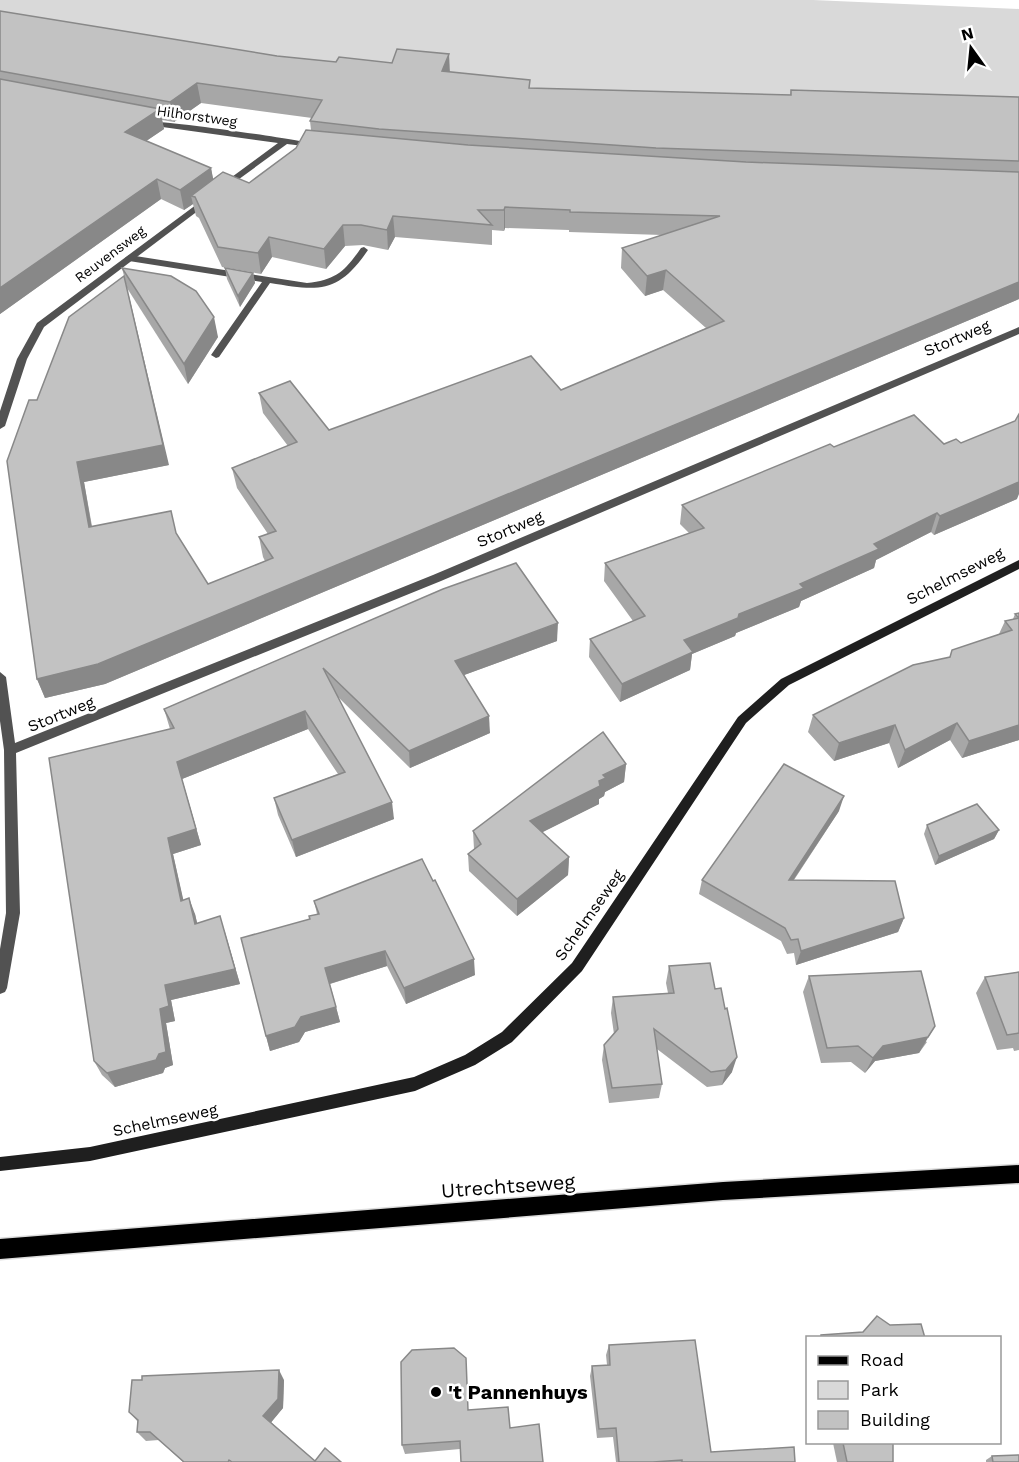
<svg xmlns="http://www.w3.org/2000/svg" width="1019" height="1462" font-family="'Work Sans',sans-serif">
	<rect width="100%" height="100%" fill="#fff"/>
	<path fill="#d9d9d9" d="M 0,0 L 813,0 L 1019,9 L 1019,113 L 765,108 L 404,81 L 0,21 Z"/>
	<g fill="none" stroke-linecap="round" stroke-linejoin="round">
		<defs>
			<path id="primary" d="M 1019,1165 L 1019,1183 L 723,1200 L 0,1259 L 0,1239 L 723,1182 Z"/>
		</defs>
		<use href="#primary" stroke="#dbdbdb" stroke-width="3"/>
		<path fill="#525252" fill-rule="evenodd" d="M 364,247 L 368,250 C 338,294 319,291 270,283 L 219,357 L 216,358 L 211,355 L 262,282 L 129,261 L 125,258 L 129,255 L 307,283 C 336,280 345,271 361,248 Z"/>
		<g fill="#525252" fill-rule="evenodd">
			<path d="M 145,121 C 159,120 308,140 316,145 L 312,147 L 287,144 L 224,190 L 220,187 L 221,185 L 278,143 L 148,125 L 144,123 Z"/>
			<path d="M 208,196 L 212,199 L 211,201 L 44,327 L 27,359 L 5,426 L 0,429 L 0,411 L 17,359 L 37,323 Z"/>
			<path d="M 1019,327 L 1019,334 L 441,581 L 16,753 L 20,913 L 7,988 L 5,992 L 0,994 L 0,949 L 6,913 L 4,750 L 0,721 L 0,672 L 6,677 L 15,743 L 433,575 Z"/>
		</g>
		<path fill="#1f1f1f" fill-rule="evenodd" d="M 1019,560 L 1019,569 L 789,685 L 746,723 L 582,971 L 512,1042 L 475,1065 L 415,1091 L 90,1161 L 0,1171 L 0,1157 L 90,1147 L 414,1077 L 465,1055 L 502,1032 L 572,963 L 738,717 L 781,679 Z"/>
		<use href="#primary" fill="#000" fill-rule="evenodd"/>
	</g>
	<g fill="#a7a7a7" fill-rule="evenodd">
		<path d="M 0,11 L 277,56 L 336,62 L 450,72 L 530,88 L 790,95 L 791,90 L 1019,97 L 1019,299 L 105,684 L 45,698 L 37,679 L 7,461 L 169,465 L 84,482 L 92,526 L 177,535 L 208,584 L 265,561 L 263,557 L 259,537 L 268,534 L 237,488 L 232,468 L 288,446 L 263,413 L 259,393 L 329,430 L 561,390 L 706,328 L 663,290 L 645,296 L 621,268 L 622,248 L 662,235 L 569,232 L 569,230 L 505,228 L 504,231 L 492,230 L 492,245 L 395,237 L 388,250 L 363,245 L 345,246 L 326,269 L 272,257 L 261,274 L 222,267 L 199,218 L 196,216 L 193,204 L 184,210 L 161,199 L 0,314 ZM 201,103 L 312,118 L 310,121 L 311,130 L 296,148 L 249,183 L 213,180 L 211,168 L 146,141 L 164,129 L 162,120 L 174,122 Z"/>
		<path d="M 122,268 L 218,337 L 188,384 L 127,288 Z"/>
		<path d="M 225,268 L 253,273 L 255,283 L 240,307 L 227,279 Z"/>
		<path d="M 944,444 L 1017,499 L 934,535 L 931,532 L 876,560 L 874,568 L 801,601 L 799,607 L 736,633 L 735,636 L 692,654 L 690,670 L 620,702 L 589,657 L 590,639 L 633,621 L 604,581 L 605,563 L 689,533 L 680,524 L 682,505 L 834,447 Z"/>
		<path d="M 443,589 L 557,641 L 464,675 L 490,733 L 410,768 L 338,697 L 394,819 L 296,857 L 278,815 L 274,798 L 338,774 L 308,729 L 182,779 L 201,845 L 173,854 L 183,900 L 195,914 L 197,923 L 225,932 L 240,984 L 171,1000 L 175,1021 L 166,1023 L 173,1065 L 165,1068 L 163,1073 L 115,1087 L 102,1075 L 94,1061 L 170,729 L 164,709 Z"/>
		<path d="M 1019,613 L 1019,740 L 962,758 L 950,740 L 898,768 L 889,743 L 834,761 L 808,732 L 813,715 L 949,657 L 999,634 L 1005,621 L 1013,619 L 1015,614 Z"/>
		<path d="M 626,764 L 624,782 L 605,792 L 604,796 L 599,799 L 599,804 L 542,832 L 569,857 L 568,875 L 517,916 L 469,871 L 468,854 L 474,849 L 473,831 Z"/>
		<path d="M 839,811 L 794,880 L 904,918 L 898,932 L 796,965 L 794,953 L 787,954 L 781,941 L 699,894 L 702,880 Z"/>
		<path d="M 927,825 L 999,830 L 994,839 L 935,865 L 924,834 Z"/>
		<path d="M 314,901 L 475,975 L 406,1004 L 387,966 L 330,984 L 340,1022 L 305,1032 L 299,1042 L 270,1051 L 266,1036 L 310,919 L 317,914 Z"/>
		<path d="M 669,966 L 732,1072 L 722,1085 L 707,1087 L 657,1049 L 662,1084 L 659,1098 L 609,1103 L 602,1060 L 604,1045 L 614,1034 L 611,1013 L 613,997 L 668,993 L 666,983 Z"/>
		<path d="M 1019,972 L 1019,1050 L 1014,1051 L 1013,1048 L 997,1050 L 976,993 L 985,977 Z"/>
		<path d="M 809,976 L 927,1042 L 919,1053 L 875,1061 L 865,1073 L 851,1062 L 821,1063 L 803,992 Z"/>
		<path d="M 609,1345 L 711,1452 L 795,1462 L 616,1462 L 613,1437 L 597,1438 L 590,1376 L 592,1366 L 607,1365 L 606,1355 Z"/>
		<path d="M 467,1368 L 460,1449 L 405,1454 L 402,1445 Z"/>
		<path d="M 284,1380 L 283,1408 L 271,1422 L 315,1461 L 341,1462 L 183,1462 L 159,1440 L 146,1441 L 137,1432 L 138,1422 L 129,1412 Z"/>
		<path d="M 833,1443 L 893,1443 L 893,1462 L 837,1462 Z"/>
		<path d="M 992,1456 L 1019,1462 L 986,1462 L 986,1460 Z"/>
	</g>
	<g fill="#888">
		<path d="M 449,54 L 450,74 L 442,71 Z"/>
		<path d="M 197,83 L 201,103 L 174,122 L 170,102 Z"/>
		<path d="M 160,109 L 164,129 L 130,152 L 125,132 Z"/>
		<path d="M 211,168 L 215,188 L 191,196 L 193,204 L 184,210 L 180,190 Z"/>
		<path d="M 157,179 L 161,199 L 0,314 L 0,288 Z"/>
		<path d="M 505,207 L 505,228 L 504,231 L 504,210 Z"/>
		<path d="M 393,216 L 395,237 L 388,250 L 387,230 Z"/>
		<path d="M 343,225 L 345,246 L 326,269 L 324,249 Z"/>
		<path d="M 269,237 L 272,257 L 261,274 L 258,253 Z"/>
		<path d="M 666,270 L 663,290 L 645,296 L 647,276 Z"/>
		<path d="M 253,273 L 255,283 L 240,307 L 238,296 Z"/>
		<path d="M 1019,282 L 1019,299 L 105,684 L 45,698 L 37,679 Z"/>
		<path d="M 129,296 L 169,465 L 84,482 L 95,547 L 89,527 L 77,462 Z"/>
		<path d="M 214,317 L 218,337 L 188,384 L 184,364 Z"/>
		<path d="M 1019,479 L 1019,494 L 1017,499 L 934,535 L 940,516 Z"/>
		<path d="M 937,513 L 931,532 L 876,560 L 874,568 L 801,601 L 799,607 L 736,633 L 735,636 L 692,654 L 690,670 L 620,702 L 622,684 L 684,640 L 800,584 L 874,544 Z"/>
		<path d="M 558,623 L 557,641 L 456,678 L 455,661 Z"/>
		<path d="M 305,711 L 308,729 L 182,779 L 201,845 L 173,854 L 187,916 L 181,901 L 168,838 L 177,762 Z"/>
		<path d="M 489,716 L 490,733 L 410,768 L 409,751 Z"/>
		<path d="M 957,723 L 950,740 L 898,768 L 905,750 Z"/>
		<path d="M 895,725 L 889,743 L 834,761 L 839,743 Z"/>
		<path d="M 1019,725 L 1019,740 L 962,758 L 969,741 Z"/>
		<path d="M 626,764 L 624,782 L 605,792 L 604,796 L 599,799 L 599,804 L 529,839 L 530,821 L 603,775 Z"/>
		<path d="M 844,796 L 839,811 L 784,894 L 789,880 Z"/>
		<path d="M 392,802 L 394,819 L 296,857 L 292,840 Z"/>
		<path d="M 999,830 L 994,839 L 935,865 L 939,856 Z"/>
		<path d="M 569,857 L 568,875 L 517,916 L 517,899 Z"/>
		<path d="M 189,898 L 195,914 L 201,939 L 195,924 Z"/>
		<path d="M 220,916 L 240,984 L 171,1000 L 175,1021 L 166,1023 L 173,1065 L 165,1068 L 163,1073 L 115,1087 L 107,1073 L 160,1009 L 165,985 Z"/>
		<path d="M 904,918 L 898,932 L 796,965 L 801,951 Z"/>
		<path d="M 385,951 L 387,966 L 329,984 L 325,968 Z"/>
		<path d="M 474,959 L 475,975 L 406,1004 L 404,988 Z"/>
		<path d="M 336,1007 L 340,1022 L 305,1032 L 299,1042 L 270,1051 L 266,1036 L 301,1017 Z"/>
		<path d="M 935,1026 L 919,1053 L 875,1061 L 865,1073 L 873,1058 L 883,1046 Z"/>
		<path d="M 737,1057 L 732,1072 L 722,1085 L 726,1070 Z"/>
		<path d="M 279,1370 L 284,1380 L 283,1408 L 269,1425 L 263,1416 Z"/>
	</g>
	<g fill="#c2c2c2" stroke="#888" stroke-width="1.5">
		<path d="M 0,11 L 277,56 L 336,62 L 339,57 L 392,63 L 397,49 L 449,54 L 442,71 L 530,80 L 529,88 L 791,95 L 791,90 L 1019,97 L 1019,161 L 656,148 L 379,129 L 310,121 L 322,100 L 197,83 L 170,102 L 0,71 Z"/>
		<path d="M 0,79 L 160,109 L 125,132 L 211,168 L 180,190 L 157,179 L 0,288 Z"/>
		<path d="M 306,130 L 468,145 L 746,162 L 1019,172 L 1019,282 L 98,664 L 37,679 L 7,461 L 29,400 L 37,400 L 69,317 L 124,276 L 163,445 L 77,462 L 89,527 L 171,511 L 176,533 L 208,584 L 273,558 L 259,537 L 276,531 L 232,468 L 297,442 L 259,393 L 290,381 L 329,430 L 531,356 L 561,390 L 724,321 L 666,270 L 647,276 L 622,248 L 720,216 L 570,212 L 570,210 L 505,207 L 504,210 L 478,210 L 492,225 L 393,216 L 387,230 L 361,225 L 343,225 L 324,249 L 269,237 L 258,253 L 218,247 L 195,197 L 191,196 L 223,172 L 249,183 L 296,148 Z"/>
		<path d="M 122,268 L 171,276 L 196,291 L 214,317 L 184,364 Z"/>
		<path d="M 225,268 L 253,273 L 238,296 Z"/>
		<path d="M 1019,414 L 1019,482 L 940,516 L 937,513 L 874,544 L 879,549 L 800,584 L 804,588 L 739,614 L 738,618 L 684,640 L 693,652 L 622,684 L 590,639 L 645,616 L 605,563 L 704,528 L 682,505 L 830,444 L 834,447 L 914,415 L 944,444 L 956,439 L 961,443 L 1015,421 Z"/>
		<path d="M 516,563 L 558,623 L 455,661 L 489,716 L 409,751 L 323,668 L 392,802 L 292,840 L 274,798 L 345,772 L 305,711 L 177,762 L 196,829 L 168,838 L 181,901 L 189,898 L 195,924 L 220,916 L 235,969 L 165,985 L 169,1006 L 160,1009 L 166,1052 L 159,1054 L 156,1060 L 107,1073 L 94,1061 L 49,758 L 174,728 L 164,709 L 443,589 Z"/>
		<path d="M 1019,613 L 1019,725 L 969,741 L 957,723 L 905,750 L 895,725 L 839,743 L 813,715 L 913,665 L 950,657 L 952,650 L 1012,630 L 1005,621 L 1019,618 L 1015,614 Z"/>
		<path d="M 603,732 L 626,764 L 603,775 L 606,778 L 599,781 L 600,786 L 530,821 L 569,857 L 517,899 L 468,854 L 481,844 L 473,831 Z"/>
		<path d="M 784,764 L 844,796 L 789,880 L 895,881 L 904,918 L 801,951 L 798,939 L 791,940 L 785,928 L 702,880 Z"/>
		<path d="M 977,804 L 999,830 L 939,856 L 927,825 Z"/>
		<path d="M 422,859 L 433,881 L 435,880 L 474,959 L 404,988 L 385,951 L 325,968 L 336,1007 L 301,1017 L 295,1027 L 266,1036 L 241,938 L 310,919 L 309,916 L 319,914 L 314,901 Z"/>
		<path d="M 710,963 L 715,989 L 721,988 L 725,1009 L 727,1008 L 737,1057 L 726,1070 L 711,1072 L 654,1029 L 662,1084 L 612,1088 L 604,1045 L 618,1029 L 613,997 L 674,993 L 669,966 Z"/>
		<path d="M 921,971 L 935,1026 L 928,1037 L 883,1046 L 873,1058 L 858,1046 L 827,1048 L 809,976 Z"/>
		<path d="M 1019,972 L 1019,1033 L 1007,1035 L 985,977 Z"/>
		<path d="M 877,1316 L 890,1325 L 921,1324 L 925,1338 L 821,1338 L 821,1335 L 863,1332 Z"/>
		<path d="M 695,1340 L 711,1452 L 794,1447 L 795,1462 L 682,1462 L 682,1460 L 653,1462 L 619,1462 L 616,1428 L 599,1429 L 592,1366 L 610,1365 L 609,1345 Z"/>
		<path d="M 454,1348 L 466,1358 L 468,1410 L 508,1407 L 510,1428 L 539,1424 L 543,1462 L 461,1462 L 460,1441 L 402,1445 L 401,1362 L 412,1350 Z"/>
		<path d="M 279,1370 L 278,1399 L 263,1416 L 315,1461 L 325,1448 L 341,1462 L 232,1462 L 229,1460 L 228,1462 L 184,1462 L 150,1432 L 137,1432 L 138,1420 L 129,1412 L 132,1380 L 142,1380 L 142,1376 Z"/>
		<path d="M 843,1443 L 893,1443 L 893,1462 L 847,1462 Z"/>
		<path d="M 1019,1455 L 1019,1462 L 993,1462 L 992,1456 Z"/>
	</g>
	<circle fill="#000" stroke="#fff" stroke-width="2" cx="436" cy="1392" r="6"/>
	<g text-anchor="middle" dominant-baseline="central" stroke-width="5" stroke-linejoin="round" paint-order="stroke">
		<g font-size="14" fill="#000" stroke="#fff">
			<text transform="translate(197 116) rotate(8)">Hilhorstweg</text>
			<text transform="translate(110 254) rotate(-37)">Reuvensweg</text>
		</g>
		<g font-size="16" fill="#000" stroke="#fff">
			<text transform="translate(957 338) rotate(-23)">Stortweg</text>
			<text transform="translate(510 529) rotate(-23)">Stortweg</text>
			<text transform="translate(955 576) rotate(-27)">Schelmseweg</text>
			<text transform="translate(61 714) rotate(-22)">Stortweg</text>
			<text transform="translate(589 915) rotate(-55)">Schelmseweg</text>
			<text transform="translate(165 1120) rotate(-12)">Schelmseweg</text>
		</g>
		<g font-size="20" fill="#000" stroke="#fff">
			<text transform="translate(508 1186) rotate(-4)">Utrechtseweg</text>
		</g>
		<g font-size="20" font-weight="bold" fill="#000" stroke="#fff" text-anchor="start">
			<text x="448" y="1392">'t Pannenhuys</text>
		</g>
	</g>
	<rect x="806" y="1336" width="195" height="108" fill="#ffffff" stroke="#999999" stroke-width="1.5"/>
	<rect x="818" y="1356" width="30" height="9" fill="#000000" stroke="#999999" stroke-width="1.5"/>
	<text x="860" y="1366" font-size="18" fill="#000000">Road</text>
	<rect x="818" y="1381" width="30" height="18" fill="#d9d9d9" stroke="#999999" stroke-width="1.5"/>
	<text x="860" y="1396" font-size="18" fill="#000000">Park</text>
	<rect x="818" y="1411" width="30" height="18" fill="#c2c2c2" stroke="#999999" stroke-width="1.5"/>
	<text x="860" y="1426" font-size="18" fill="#000000">Building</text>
	<g transform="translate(971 48) rotate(345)" stroke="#ffffff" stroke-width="4.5" paint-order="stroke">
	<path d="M0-4.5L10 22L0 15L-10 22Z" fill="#000000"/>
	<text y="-9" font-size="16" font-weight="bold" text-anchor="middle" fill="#000000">N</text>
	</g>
</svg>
